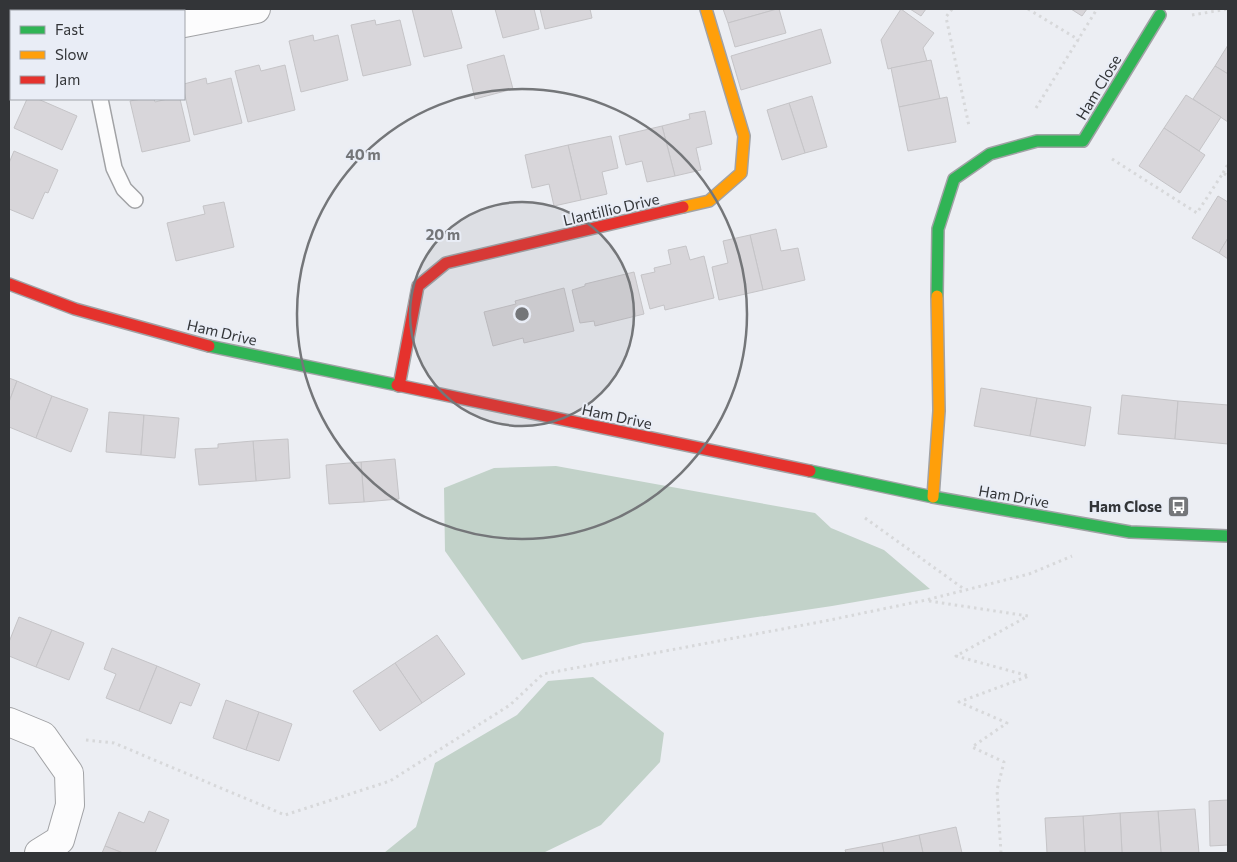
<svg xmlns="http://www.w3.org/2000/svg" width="1237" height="862" font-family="Commissioner,sans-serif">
	<rect width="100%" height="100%" fill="#eceef3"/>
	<g fill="#c2d2c9">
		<path d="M 556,466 L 815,513 L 831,528 L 884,550 L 930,589 L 832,606 L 583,643 L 522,660 L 445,551 L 444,488 L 494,468 Z"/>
		<path d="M 593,677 L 664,733 L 660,762 L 601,825 L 543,853 L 384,853 L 416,827 L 435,763 L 517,715 L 548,681 Z"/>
	</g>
	<g fill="#d8d6da" stroke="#c5c4c7">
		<path d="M 412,9 L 451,9 L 462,48 L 424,57 Z"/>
		<path d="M 495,9 L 534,9 L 539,29 L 503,38 Z"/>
		<path d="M 540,9 L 590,9 L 592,18 L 545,29 Z"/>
		<path d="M 723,9 L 777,9 L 728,23 Z"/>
		<path d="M 777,9 L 779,9 L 786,33 L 735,47 L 728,23 Z"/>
		<path d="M 901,9 L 934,33 L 923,48 L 927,61 L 888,69 L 881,40 Z"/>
		<path d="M 910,9 L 926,9 L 921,16 Z"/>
		<path d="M 1071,9 L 1087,9 L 1082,16 Z"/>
		<path d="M 375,20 L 376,25 L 400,20 L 411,65 L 363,76 L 351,25 Z"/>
		<path d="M 821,29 L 831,63 L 741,90 L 731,56 Z"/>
		<path d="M 313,35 L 314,41 L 338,35 L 348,80 L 301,92 L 289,41 Z"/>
		<path d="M 1228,45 L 1228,74 L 1215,66 Z"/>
		<path d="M 504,55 L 513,89 L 475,99 L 467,65 Z"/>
		<path d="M 931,60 L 940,99 L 899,107 L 891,68 Z"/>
		<path d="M 259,65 L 261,71 L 285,65 L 295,110 L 248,122 L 235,71 Z"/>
		<path d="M 1215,66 L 1228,74 L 1228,122 L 1193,99 Z"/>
		<path d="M 206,78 L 207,84 L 231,78 L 242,123 L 194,135 L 184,91 L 184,84 Z"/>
		<path d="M 1186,95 L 1221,117 L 1199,151 L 1164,128 Z"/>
		<path d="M 812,96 L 827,147 L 805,153 L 789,103 Z"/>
		<path d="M 947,97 L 956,142 L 908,151 L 899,107 Z"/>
		<path d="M 27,99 L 38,99 L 77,116 L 62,150 L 14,128 Z"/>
		<path d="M 141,99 L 154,99 L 155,102 L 167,99 L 180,99 L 190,141 L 142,152 L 130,101 Z"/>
		<path d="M 789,103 L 805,153 L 782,160 L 767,110 Z"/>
		<path d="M 705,111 L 712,144 L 696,148 L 701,170 L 675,176 L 662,126 L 690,119 L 689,114 Z"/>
		<path d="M 662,126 L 675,176 L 647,182 L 642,161 L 626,165 L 619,136 Z"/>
		<path d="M 1164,128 L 1205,155 L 1180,193 L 1139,166 Z"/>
		<path d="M 611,136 L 618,168 L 602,172 L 607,194 L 581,200 L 568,145 Z"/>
		<path d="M 568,145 L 581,200 L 554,206 L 549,184 L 532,188 L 525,155 Z"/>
		<path d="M 14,151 L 58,170 L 48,193 L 45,192 L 33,219 L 9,209 L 9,163 Z"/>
		<path d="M 1218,196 L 1228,202 L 1228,238 L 1219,253 L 1192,238 Z"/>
		<path d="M 224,202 L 234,247 L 176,261 L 167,223 L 205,214 L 203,206 Z"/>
		<path d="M 776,229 L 781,251 L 798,248 L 805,280 L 763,290 L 750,235 Z"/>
		<path d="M 750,235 L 763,290 L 719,300 L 712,267 L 728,263 L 723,241 Z"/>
		<path d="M 1228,238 L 1228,259 L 1219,253 Z"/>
		<path d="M 686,246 L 690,260 L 704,256 L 714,298 L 665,310 L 664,305 L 650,309 L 641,275 L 655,272 L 654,268 L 671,264 L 668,250 Z"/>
		<path d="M 634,272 L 644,314 L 595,326 L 594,321 L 580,323 L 572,290 L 585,286 L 585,284 Z"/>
		<path d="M 564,288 L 574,331 L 524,343 L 523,338 L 493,346 L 484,312 L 516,304 L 515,301 Z"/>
		<path d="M 9,378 L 17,381 L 9,402 Z"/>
		<path d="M 17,381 L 52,396 L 36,438 L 9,427 L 9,402 Z"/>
		<path d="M 981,388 L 1037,398 L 1030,436 L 974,426 Z"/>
		<path d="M 1122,395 L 1178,401 L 1175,439 L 1118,434 Z"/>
		<path d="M 52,396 L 88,409 L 71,452 L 36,438 Z"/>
		<path d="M 1037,398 L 1091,407 L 1085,446 L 1030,436 Z"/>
		<path d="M 1178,401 L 1228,405 L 1228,444 L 1175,439 Z"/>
		<path d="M 109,412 L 144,415 L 141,455 L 106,452 Z"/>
		<path d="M 144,415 L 179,418 L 175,458 L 141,455 Z"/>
		<path d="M 288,439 L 290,478 L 256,481 L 253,441 Z"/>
		<path d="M 253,441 L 256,481 L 199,485 L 195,449 L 218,448 L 218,444 Z"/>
		<path d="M 395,459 L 399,499 L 364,502 L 361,462 Z"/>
		<path d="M 361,462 L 364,502 L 329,504 L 326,465 Z"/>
		<path d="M 19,617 L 52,630 L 36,667 L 9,656 L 9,642 Z"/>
		<path d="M 52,630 L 84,643 L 69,680 L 36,667 Z"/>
		<path d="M 437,635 L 465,674 L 422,703 L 395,663 Z"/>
		<path d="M 112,648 L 157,666 L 139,711 L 106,698 L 116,674 L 104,669 Z"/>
		<path d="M 395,663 L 422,703 L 380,731 L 353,691 Z"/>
		<path d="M 157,666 L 200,684 L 191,706 L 180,702 L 171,724 L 139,711 Z"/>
		<path d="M 226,700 L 259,712 L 246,750 L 213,738 Z"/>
		<path d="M 259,712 L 292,724 L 279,761 L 246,750 Z"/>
		<path d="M 1228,800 L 1228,845 L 1210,846 L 1209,801 Z"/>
		<path d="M 1195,809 L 1199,853 L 1161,853 L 1158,811 Z"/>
		<path d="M 149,811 L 169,820 L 155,853 L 123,853 L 105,846 L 119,812 L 144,823 Z"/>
		<path d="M 1158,811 L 1161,853 L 1122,853 L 1120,813 Z"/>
		<path d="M 1120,813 L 1122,853 L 1085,853 L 1083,816 Z"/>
		<path d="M 1083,816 L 1085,853 L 1047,853 L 1045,818 Z"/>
		<path d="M 956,827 L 962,853 L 923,853 L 919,835 Z"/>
		<path d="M 919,835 L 923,853 L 884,853 L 882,843 Z"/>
		<path d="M 882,843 L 884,853 L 846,853 L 845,850 Z"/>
		<path d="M 105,846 L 123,853 L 102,853 Z"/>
	</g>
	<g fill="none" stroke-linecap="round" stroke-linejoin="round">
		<defs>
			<path id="lane" d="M 100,99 L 114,168 L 124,189 L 135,200"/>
			<g id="street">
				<path d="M 184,23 L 256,9"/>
				<path d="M 9,44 L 11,44"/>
				<path d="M 9,722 L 43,736 L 69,773 L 70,805 L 60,840 L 39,853"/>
			</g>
			<g id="fast">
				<path d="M 937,296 L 938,229 L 954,179 L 990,154 L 1037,141 L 1083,141 L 1160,15"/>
				<path d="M 209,346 L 397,385"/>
				<path d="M 810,471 L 933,497 L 1130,532 L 1228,536"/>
			</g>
			<g id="slow">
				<path d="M 683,207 L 709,201 L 741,173 L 744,136 L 706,9"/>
				<path d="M 933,497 L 939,411 L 937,296"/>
			</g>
			<g id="jam">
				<path d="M 9,284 L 75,309 L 209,346"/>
				<path d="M 397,385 L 810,471"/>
				<path d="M 399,386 L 418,286 L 446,263 L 683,207"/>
			</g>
		</defs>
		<use href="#lane" stroke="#a1a2a5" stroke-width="18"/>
		<use href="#street" stroke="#a1a2a5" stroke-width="30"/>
		<use href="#fast" stroke="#a1a2a5" stroke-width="14"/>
		<use href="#slow" stroke="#a1a2a5" stroke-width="14"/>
		<use href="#jam" stroke="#a1a2a5" stroke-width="14"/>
		<g stroke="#d7d8da" stroke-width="3" stroke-dasharray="2.5 4" stroke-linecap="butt">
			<path d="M 952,9 L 946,17 L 969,126"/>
			<path d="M 1028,9 L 1079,40"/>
			<path d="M 1192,15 L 1228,9"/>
			<path d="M 1036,108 L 1097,9"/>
			<path d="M 1112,159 L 1197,213 L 1223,173 L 1228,176"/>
			<path d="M 1223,173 L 1228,164"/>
			<path d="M 865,518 L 964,589"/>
			<path d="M 929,601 L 1028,616 L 956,656 L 1029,676 L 959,702 L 1007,723 L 972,747 L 1004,762 L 997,790 L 1001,853"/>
			<path d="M 86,740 L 114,743 L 285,815 L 390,781 L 510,705 L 543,674 L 825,621 L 926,600 L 1029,574 L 1072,556"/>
		</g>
		<use href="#lane" stroke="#fcfcfd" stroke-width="15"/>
		<use href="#street" stroke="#fcfcfd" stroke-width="28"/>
		<use href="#fast" stroke="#30b455" stroke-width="11"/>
		<use href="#slow" stroke="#ff9f0a" stroke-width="11"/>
		<use href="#jam" stroke="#e5322d" stroke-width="11"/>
	</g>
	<circle cx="522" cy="314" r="112" fill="#747679" fill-opacity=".12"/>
	<g fill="none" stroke="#747679" stroke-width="2.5">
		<circle cx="522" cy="314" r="112"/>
		<circle cx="522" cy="314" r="225"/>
	</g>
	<defs>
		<symbol id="bus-square" viewBox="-11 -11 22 22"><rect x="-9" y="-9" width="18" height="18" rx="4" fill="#747679" stroke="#e9edf6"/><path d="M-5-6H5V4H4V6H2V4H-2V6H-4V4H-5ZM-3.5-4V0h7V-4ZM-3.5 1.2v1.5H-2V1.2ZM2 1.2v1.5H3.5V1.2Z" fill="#fff"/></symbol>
	</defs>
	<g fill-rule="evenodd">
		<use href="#bus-square" x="1166" y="494" width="25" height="25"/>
	</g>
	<g text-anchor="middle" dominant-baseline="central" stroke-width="4" stroke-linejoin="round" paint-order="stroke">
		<g font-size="15" fill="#333538" stroke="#e9edf6">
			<text transform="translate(1098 87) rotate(-59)">Ham Close</text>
			<text transform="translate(611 209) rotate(-13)">Llantillio Drive</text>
			<text transform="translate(222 332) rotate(13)">Ham Drive</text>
			<text transform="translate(617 416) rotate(12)">Ham Drive</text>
			<text transform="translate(1014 496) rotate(10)">Ham Drive</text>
		</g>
		<g font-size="15" font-weight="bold" fill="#333538" stroke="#e9edf6" text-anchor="end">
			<text x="1162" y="506">Ham Close</text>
		</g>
	</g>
	<circle cx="522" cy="314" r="8" fill="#747679" stroke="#e9edf6" stroke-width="2.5"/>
	<g font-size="15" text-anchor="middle" font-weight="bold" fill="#747679" stroke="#e9edf6" stroke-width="4" stroke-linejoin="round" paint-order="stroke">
		<text x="363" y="160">40 m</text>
		<text x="443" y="240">20 m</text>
	</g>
	<rect width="1237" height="862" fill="none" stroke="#333538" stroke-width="20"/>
	<rect x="10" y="10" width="175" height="90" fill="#e9edf6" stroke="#a0a3aa"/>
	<rect x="20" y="26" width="25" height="8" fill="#30b455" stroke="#a0a3aa"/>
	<text x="55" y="35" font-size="15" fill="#333538">Fast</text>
	<rect x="20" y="51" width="25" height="8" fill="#ff9f0a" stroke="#a0a3aa"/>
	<text x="55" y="60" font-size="15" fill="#333538">Slow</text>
	<rect x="20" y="76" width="25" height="8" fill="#e5322d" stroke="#a0a3aa"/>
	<text x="55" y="85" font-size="15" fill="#333538">Jam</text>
</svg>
